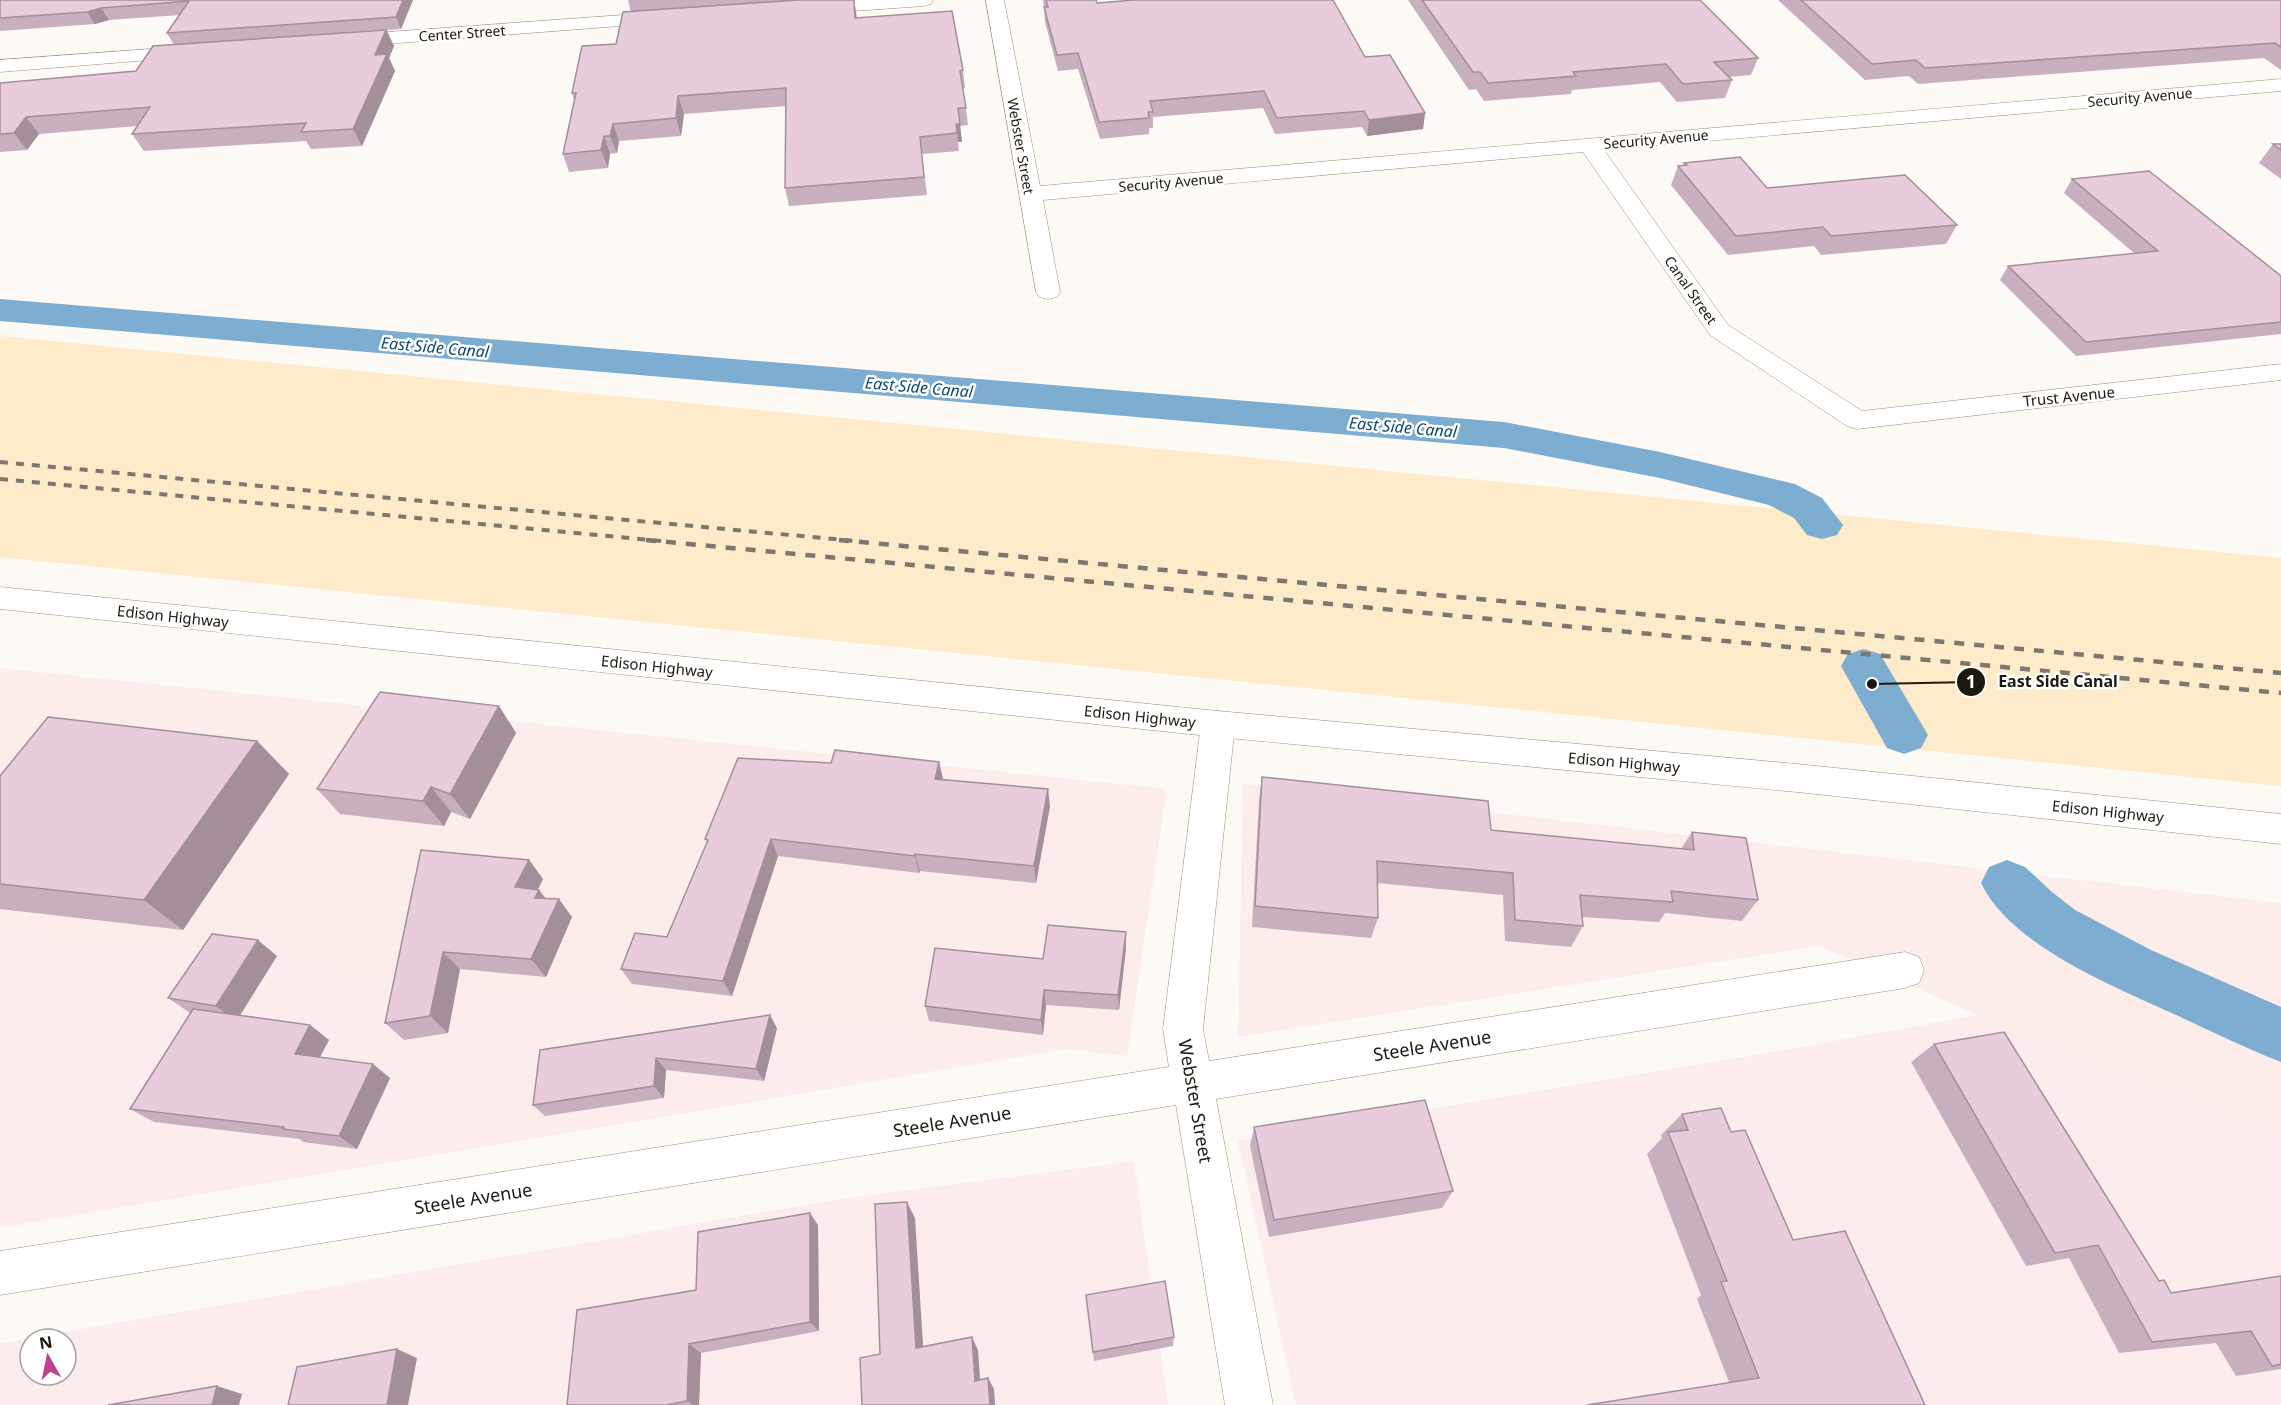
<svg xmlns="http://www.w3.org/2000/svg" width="2281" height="1405" font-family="'Noto Sans',sans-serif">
	<rect width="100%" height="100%" fill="#fdfaf5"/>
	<g fill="#fdedea">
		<path d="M 0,668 L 1167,789 L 1127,1056 L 0,931 Z"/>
		<path d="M 1243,784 L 2281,903 L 2281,1135 L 1978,1015 L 1819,946 L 1238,1037 Z"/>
	</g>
	<g fill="#fdecec" fill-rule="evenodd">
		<path d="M 0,931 L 1066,1049 L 0,1228 Z"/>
		<path d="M 1978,1015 L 2281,1135 L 2281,1405 L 1296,1405 L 1238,1141 L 1750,1056 Z"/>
		<path d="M 1134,1161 L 1168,1405 L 0,1405 L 0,1343 L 840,1199 ZM 30,1339 L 66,1339 L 66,1375 L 30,1375 Z"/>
	</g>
	<path fill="#feebc9" d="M 0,336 L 2281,558 L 2281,786 L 0,557 Z"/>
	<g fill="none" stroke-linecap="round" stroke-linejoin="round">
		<g fill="#7dadd1" fill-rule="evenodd">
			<path d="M 0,299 L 1504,422 L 1660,452 L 1795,484 L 1822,498 L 1843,525 L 1837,535 L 1822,539 L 1807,535 L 1794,518 L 1769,505 L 1660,478 L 1504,448 L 0,321 Z"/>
			<path d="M 1864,649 L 1880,654 L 1928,735 L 1921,748 L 1904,754 L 1887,748 L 1841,666 L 1848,654 Z"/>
			<path d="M 2007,860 L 2025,867 L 2052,892 L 2075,910 L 2151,950 L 2281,1007 L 2281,1062 C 2245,1048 2211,1031 2176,1015 C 2115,987 2011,946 1981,883 L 1989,867 Z"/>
		</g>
		<defs>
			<g id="minor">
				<path d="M 844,0 L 933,0 L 931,4 L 924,6 L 810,14 L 803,12 L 801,8 L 803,4 Z"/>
				<path d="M 986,0 L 1004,0 L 1040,186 L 2281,79 L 2281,91 L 1604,150 L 1728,325 L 1862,411 L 2281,364 L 2281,380 L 1857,429 L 1847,426 L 1710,335 L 1583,152 L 1043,200 L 1060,292 L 1057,297 L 1048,299 L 1039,297 L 1036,292 Z"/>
				<path d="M 666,12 L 673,14 L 675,18 L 673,22 L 346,47 L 339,45 L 336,41 L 339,37 L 346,35 Z"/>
				<path d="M 193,46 L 200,48 L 203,52 L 200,56 L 0,72 L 0,60 Z"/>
				<path d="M 1218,711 L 1230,715 L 1235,724 L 1203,1029 L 1209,1061 L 1905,952 L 1919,957 L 1924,970 L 1919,983 L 1905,988 L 1216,1099 L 1273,1405 L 1225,1405 L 1176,1105 L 0,1295 L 0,1251 L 1169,1067 L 1163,1029 L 1201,724 L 1206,715 Z"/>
			</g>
			<path id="secondary" d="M 0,587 L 1218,711 L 1797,764 L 2281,814 L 2281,844 L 1797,792 L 1218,737 L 0,609 Z"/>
		</defs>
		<use href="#minor" stroke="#9d8f77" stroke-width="1"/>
		<use href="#secondary" stroke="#9d8f77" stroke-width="1"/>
		<use href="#minor" fill="#fff" fill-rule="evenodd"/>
		<use href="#secondary" fill="#fff" fill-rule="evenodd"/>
		<g stroke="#7c7870" stroke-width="4" stroke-dasharray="8 8" stroke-linecap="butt">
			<path d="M 0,462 L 855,541"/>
			<path d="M 0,479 L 662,541"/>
		</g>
		<g stroke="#7c7870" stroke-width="4.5" stroke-dasharray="10 10" stroke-linecap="butt">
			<path d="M 646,540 L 2281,693"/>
			<path d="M 839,540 L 2281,673"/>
		</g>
	</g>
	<g fill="#c8afbd">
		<path d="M 0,0 L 413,0 L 401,29 L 387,30 L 394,46 L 389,58 L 395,71 L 362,146 L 311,149 L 306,141 L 144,151 L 132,134 L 138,126 L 39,134 L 27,150 L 0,152 L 0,83 L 136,71 L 174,45 L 167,33 L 180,15 L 109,20 L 95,24 L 0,31 Z"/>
		<path d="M 628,0 L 854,0 L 857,18 L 963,70 L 965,88 L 963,88 L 968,125 L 960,126 L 962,142 L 958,142 L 959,151 L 922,154 L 927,195 L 789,206 L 785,188 L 786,106 L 684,114 L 681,136 L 619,141 L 617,153 L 610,154 L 608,168 L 569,172 L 563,154 L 574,100 L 572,93 L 616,44 L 631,12 Z"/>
		<path d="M 1043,0 L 1096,0 L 1097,3 L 1365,57 L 1425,113 L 1423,129 L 1367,136 L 1362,127 L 1275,134 L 1263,108 L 1153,117 L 1153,128 L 1149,128 L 1149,134 L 1100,139 L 1078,69 L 1058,71 L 1045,22 L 1044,7 Z"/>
		<path d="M 1408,0 L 1700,0 L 1758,58 L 1751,75 L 1729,77 L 1732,80 L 1725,98 L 1677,102 L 1660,82 L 1572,90 L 1571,94 L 1484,101 L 1476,89 L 1469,90 Z"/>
		<path d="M 1778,0 L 2281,0 L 2281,70 L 2264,58 L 1918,84 L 1909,76 L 1865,80 Z"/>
		<path d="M 2273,144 L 2281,144 L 2281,179 L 2259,163 Z"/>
		<path d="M 1684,163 L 1767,188 L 1957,225 L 1946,244 L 1821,255 L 1814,246 L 1728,255 L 1671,185 L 1678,166 L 1683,166 Z"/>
		<path d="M 2072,179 L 2281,276 L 2281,334 L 2076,356 L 2000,280 L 2008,266 L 2135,254 L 2064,193 Z"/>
		<path d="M 499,706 L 516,733 L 470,819 L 451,812 L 444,826 L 340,814 L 317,789 Z"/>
		<path d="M 257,741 L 289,774 L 183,930 L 0,909 L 0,776 Z"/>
		<path d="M 939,762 L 943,779 L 1050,806 L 1036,883 L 920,871 L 919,873 L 778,856 L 732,996 L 632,984 L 621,969 L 667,937 L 707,842 L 705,839 L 831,763 Z"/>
		<path d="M 1262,777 L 1491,830 L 1681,849 L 1692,832 L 1758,900 L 1742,921 L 1665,913 L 1659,922 L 1582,917 L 1583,926 L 1571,947 L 1505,941 L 1503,895 L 1377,883 L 1378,918 L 1371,938 L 1252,927 L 1259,800 Z"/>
		<path d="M 421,850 L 529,860 L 543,879 L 538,889 L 539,890 L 546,899 L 572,917 L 546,977 L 460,969 L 448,1033 L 404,1040 L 385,1023 Z"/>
		<path d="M 1126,948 L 1119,1010 L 1046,1005 L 1043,1035 L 929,1021 L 925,1006 L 1043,959 Z"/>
		<path d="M 277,956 L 240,1016 L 310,1025 L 329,1040 L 320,1057 L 390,1078 L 357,1149 L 303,1142 L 300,1139 L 154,1122 L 130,1109 L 190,1013 L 168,998 Z"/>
		<path d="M 777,1028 L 764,1081 L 666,1070 L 664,1098 L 545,1116 L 533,1105 L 540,1050 Z"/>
		<path d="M 1934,1044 L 2171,1293 L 2281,1276 L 2281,1369 L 2236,1376 L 2216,1343 L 2119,1353 L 2069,1258 L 2026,1266 L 1911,1062 Z"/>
		<path d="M 1682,1114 L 1731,1132 L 1793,1240 L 1925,1405 L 1729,1382 L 1697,1299 L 1701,1295 L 1647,1154 L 1662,1138 L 1661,1135 Z"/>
		<path d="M 1254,1127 L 1453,1191 L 1442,1208 L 1269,1237 L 1250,1146 Z"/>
		<path d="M 818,1225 L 819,1331 L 701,1353 L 699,1405 L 567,1405 L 696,1290 Z"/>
		<path d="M 1086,1295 L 1174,1337 L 1173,1346 L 1094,1361 Z"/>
	</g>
	<g fill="#a28f9a">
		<path d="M 403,0 L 413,0 L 401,29 L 396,17 Z"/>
		<path d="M 854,0 L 856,13 L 858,35 L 855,18 Z"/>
		<path d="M 101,8 L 109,20 L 95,24 L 87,12 Z"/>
		<path d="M 386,30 L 394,46 L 389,58 L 395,71 L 362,146 L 353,129 L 375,55 Z"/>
		<path d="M 678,96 L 684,114 L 681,136 L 676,118 Z"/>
		<path d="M 1425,113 L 1423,129 L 1367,136 L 1369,120 Z"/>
		<path d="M 26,117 L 39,134 L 27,150 L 14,133 Z"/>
		<path d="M 613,124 L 619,141 L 617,153 L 610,136 Z"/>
		<path d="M 956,124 L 960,124 L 962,142 L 958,142 Z"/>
		<path d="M 604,136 L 610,154 L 608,168 L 601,150 Z"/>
		<path d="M 499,706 L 516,733 L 470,819 L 450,794 Z"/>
		<path d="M 257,741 L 289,774 L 183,930 L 144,900 Z"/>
		<path d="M 939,762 L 943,779 L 935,779 Z"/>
		<path d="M 431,787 L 451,812 L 444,826 L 423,801 Z"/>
		<path d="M 1048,789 L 1050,806 L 1036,883 L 1034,866 Z"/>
		<path d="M 771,839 L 778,856 L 732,996 L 723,981 Z"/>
		<path d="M 915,854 L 920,871 L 919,873 L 915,856 Z"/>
		<path d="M 529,860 L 543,879 L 530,905 L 515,887 Z"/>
		<path d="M 539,890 L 553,908 L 535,898 Z"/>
		<path d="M 559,899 L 572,917 L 546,977 L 531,959 Z"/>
		<path d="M 1126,932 L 1126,948 L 1119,1010 L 1118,995 Z"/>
		<path d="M 258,940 L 277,956 L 236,1021 L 216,1006 Z"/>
		<path d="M 443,952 L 460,969 L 448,1033 L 430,1016 Z"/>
		<path d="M 1044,990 L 1046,1005 L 1043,1035 L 1041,1020 Z"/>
		<path d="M 770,1015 L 777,1028 L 764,1081 L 756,1069 Z"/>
		<path d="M 310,1025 L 329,1040 L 314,1068 L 295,1054 Z"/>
		<path d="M 656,1058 L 666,1070 L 664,1098 L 654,1086 Z"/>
		<path d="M 373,1064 L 390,1078 L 357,1149 L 339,1136 Z"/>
		<path d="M 907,1202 L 915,1218 L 924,1360 L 916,1348 Z"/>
		<path d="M 810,1213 L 818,1225 L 819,1331 L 810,1322 Z"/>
		<path d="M 972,1337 L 978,1350 L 981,1392 L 975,1381 Z"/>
		<path d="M 689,1344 L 701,1353 L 699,1405 L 693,1405 L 687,1401 Z"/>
		<path d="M 397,1349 L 417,1358 L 408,1405 L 387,1405 Z"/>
		<path d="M 988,1378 L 994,1389 L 995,1405 L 990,1405 Z"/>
		<path d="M 217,1386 L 242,1394 L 239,1405 L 212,1405 Z"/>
	</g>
	<g fill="#e8ccdc" stroke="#a28f9a" stroke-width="1.5">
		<path d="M 0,0 L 403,0 L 396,17 L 167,33 L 189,1 L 101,8 L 87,12 L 0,18 Z"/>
		<path d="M 798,0 L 854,0 L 855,18 L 952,11 L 963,70 L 960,71 L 966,108 L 958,108 L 960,124 L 956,124 L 957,133 L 920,137 L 924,177 L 785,188 L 786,88 L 678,96 L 676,118 L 613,124 L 610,136 L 604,136 L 601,150 L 563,154 L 576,93 L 572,93 L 582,46 L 616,44 L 623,12 Z"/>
		<path d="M 1046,0 L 1096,0 L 1097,3 L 1134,0 L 1333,0 L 1365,57 L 1390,55 L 1425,113 L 1369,120 L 1364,111 L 1277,118 L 1264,91 L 1150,101 L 1153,112 L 1148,112 L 1149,118 L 1099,122 L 1078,53 L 1057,55 L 1044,7 L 1048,7 Z"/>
		<path d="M 1422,0 L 1700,0 L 1758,58 L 1714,62 L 1732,80 L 1683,84 L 1666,64 L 1573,72 L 1576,76 L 1488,83 L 1480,72 L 1473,72 Z"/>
		<path d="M 1801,0 L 2281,0 L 2281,47 L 2275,43 L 1925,68 L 1916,60 L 1872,64 Z"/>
		<path d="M 386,30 L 375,55 L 387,54 L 353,129 L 301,132 L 306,123 L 132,134 L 150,107 L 26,117 L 14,133 L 0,134 L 0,83 L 136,71 L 153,46 Z"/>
		<path d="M 2273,144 L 2281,144 L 2281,150 Z"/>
		<path d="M 1740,157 L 1767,188 L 1905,175 L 1957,225 L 1831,236 L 1823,227 L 1736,236 L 1678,166 L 1687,165 L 1684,163 Z"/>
		<path d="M 2149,171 L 2281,276 L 2281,322 L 2086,342 L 2008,266 L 2158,251 L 2072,179 Z"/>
		<path d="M 380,692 L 499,706 L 450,794 L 431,787 L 423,801 L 317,789 Z"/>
		<path d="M 48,717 L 257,741 L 144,900 L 0,884 L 0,776 Z"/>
		<path d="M 835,750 L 939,762 L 935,779 L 1048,789 L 1034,866 L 915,854 L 915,856 L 771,839 L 723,981 L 621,969 L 635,933 L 667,937 L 708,840 L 705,839 L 738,758 L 831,763 Z"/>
		<path d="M 1262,777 L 1488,801 L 1491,830 L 1694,850 L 1692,832 L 1746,838 L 1758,900 L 1671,891 L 1673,902 L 1580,895 L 1583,926 L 1515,920 L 1513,873 L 1377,861 L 1378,918 L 1255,906 Z"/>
		<path d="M 421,850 L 529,860 L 515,887 L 539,890 L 535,898 L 559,899 L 531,959 L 443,952 L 430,1016 L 385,1023 Z"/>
		<path d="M 1048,925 L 1126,932 L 1118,995 L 1044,990 L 1041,1020 L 925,1006 L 935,948 L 1043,959 Z"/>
		<path d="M 212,934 L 258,940 L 216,1006 L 168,998 Z"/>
		<path d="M 193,1009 L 310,1025 L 295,1054 L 373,1064 L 339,1136 L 283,1129 L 284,1127 L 130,1109 Z"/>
		<path d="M 770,1015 L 756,1069 L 656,1058 L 654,1086 L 533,1105 L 540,1050 Z"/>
		<path d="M 2004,1032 L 2159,1281 L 2164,1280 L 2171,1293 L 2281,1276 L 2281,1364 L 2272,1366 L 2251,1331 L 2152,1342 L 2098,1245 L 2055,1253 L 1934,1044 Z"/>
		<path d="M 1425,1100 L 1453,1191 L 1274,1220 L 1254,1127 Z"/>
		<path d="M 1721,1108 L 1731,1132 L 1745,1130 L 1793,1240 L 1845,1231 L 1925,1405 L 1587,1405 L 1759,1378 L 1721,1282 L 1727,1281 L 1668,1132 L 1688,1130 L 1682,1114 Z"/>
		<path d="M 907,1202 L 916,1348 L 972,1337 L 975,1381 L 988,1378 L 990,1405 L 862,1405 L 860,1358 L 880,1354 L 875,1204 Z"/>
		<path d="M 810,1213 L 810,1322 L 689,1344 L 687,1401 L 666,1405 L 567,1405 L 577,1310 L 696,1290 L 698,1232 Z"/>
		<path d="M 1165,1281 L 1174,1337 L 1093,1352 L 1086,1295 Z"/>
		<path d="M 397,1349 L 387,1405 L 288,1405 L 297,1367 Z"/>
		<path d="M 217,1386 L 212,1405 L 108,1405 Z"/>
	</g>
	<g text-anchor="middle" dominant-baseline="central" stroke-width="5" stroke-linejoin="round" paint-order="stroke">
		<g font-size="14" fill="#1d180e" stroke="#fff">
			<text transform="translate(462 33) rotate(-4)">Center Street</text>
			<text transform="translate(2140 97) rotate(-5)">Security Avenue</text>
			<text transform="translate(1656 139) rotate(-5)">Security Avenue</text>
			<text transform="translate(1021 146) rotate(80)">Webster Street</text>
			<text transform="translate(1171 182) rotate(-5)">Security Avenue</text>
			<text transform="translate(1691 290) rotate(55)">Canal Street</text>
		</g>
		<g font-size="15" fill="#1d180e" stroke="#fff">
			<text transform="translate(2069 396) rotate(-6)">Trust Avenue</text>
			<text transform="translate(173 616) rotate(6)">Edison Highway</text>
			<text transform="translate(657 666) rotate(6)">Edison Highway</text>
			<text transform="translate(1140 716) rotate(6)">Edison Highway</text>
			<text transform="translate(1624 762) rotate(5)">Edison Highway</text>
			<text transform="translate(2108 811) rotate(6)">Edison Highway</text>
		</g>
		<g font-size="16" font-style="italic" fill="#0d486c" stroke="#fff">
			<text transform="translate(435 347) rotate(5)">East Side Canal</text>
			<text transform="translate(919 387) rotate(5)">East Side Canal</text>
			<text transform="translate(1403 427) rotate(5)">East Side Canal</text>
		</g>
		<g font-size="18" fill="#1d180e" stroke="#fff">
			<text transform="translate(1432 1045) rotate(-9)">Steele Avenue</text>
			<text transform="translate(1196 1101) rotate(80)">Webster Street</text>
			<text transform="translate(952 1121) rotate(-9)">Steele Avenue</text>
			<text transform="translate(473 1198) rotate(-9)">Steele Avenue</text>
		</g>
	</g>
	<path fill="none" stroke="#1d180e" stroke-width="2" d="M1872 684L1971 682"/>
	<g fill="#1d180e" stroke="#fff" stroke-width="2">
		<circle cx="1872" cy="684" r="6"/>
		<circle cx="1971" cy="682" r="15"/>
	</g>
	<g font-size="18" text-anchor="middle" font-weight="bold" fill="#fff">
		<text x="1971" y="688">1</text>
	</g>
	<g font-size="16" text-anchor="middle" font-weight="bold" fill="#1d180e" stroke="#fff" stroke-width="5" stroke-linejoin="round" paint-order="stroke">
		<text x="2058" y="687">East Side Canal</text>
	</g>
	<g transform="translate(48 1357) rotate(351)"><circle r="28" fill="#ffffff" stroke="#a5a39f" stroke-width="1.5"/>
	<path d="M0-4.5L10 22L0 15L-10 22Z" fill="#bd4191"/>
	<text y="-9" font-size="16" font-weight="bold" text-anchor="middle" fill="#1d180e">N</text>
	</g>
</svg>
